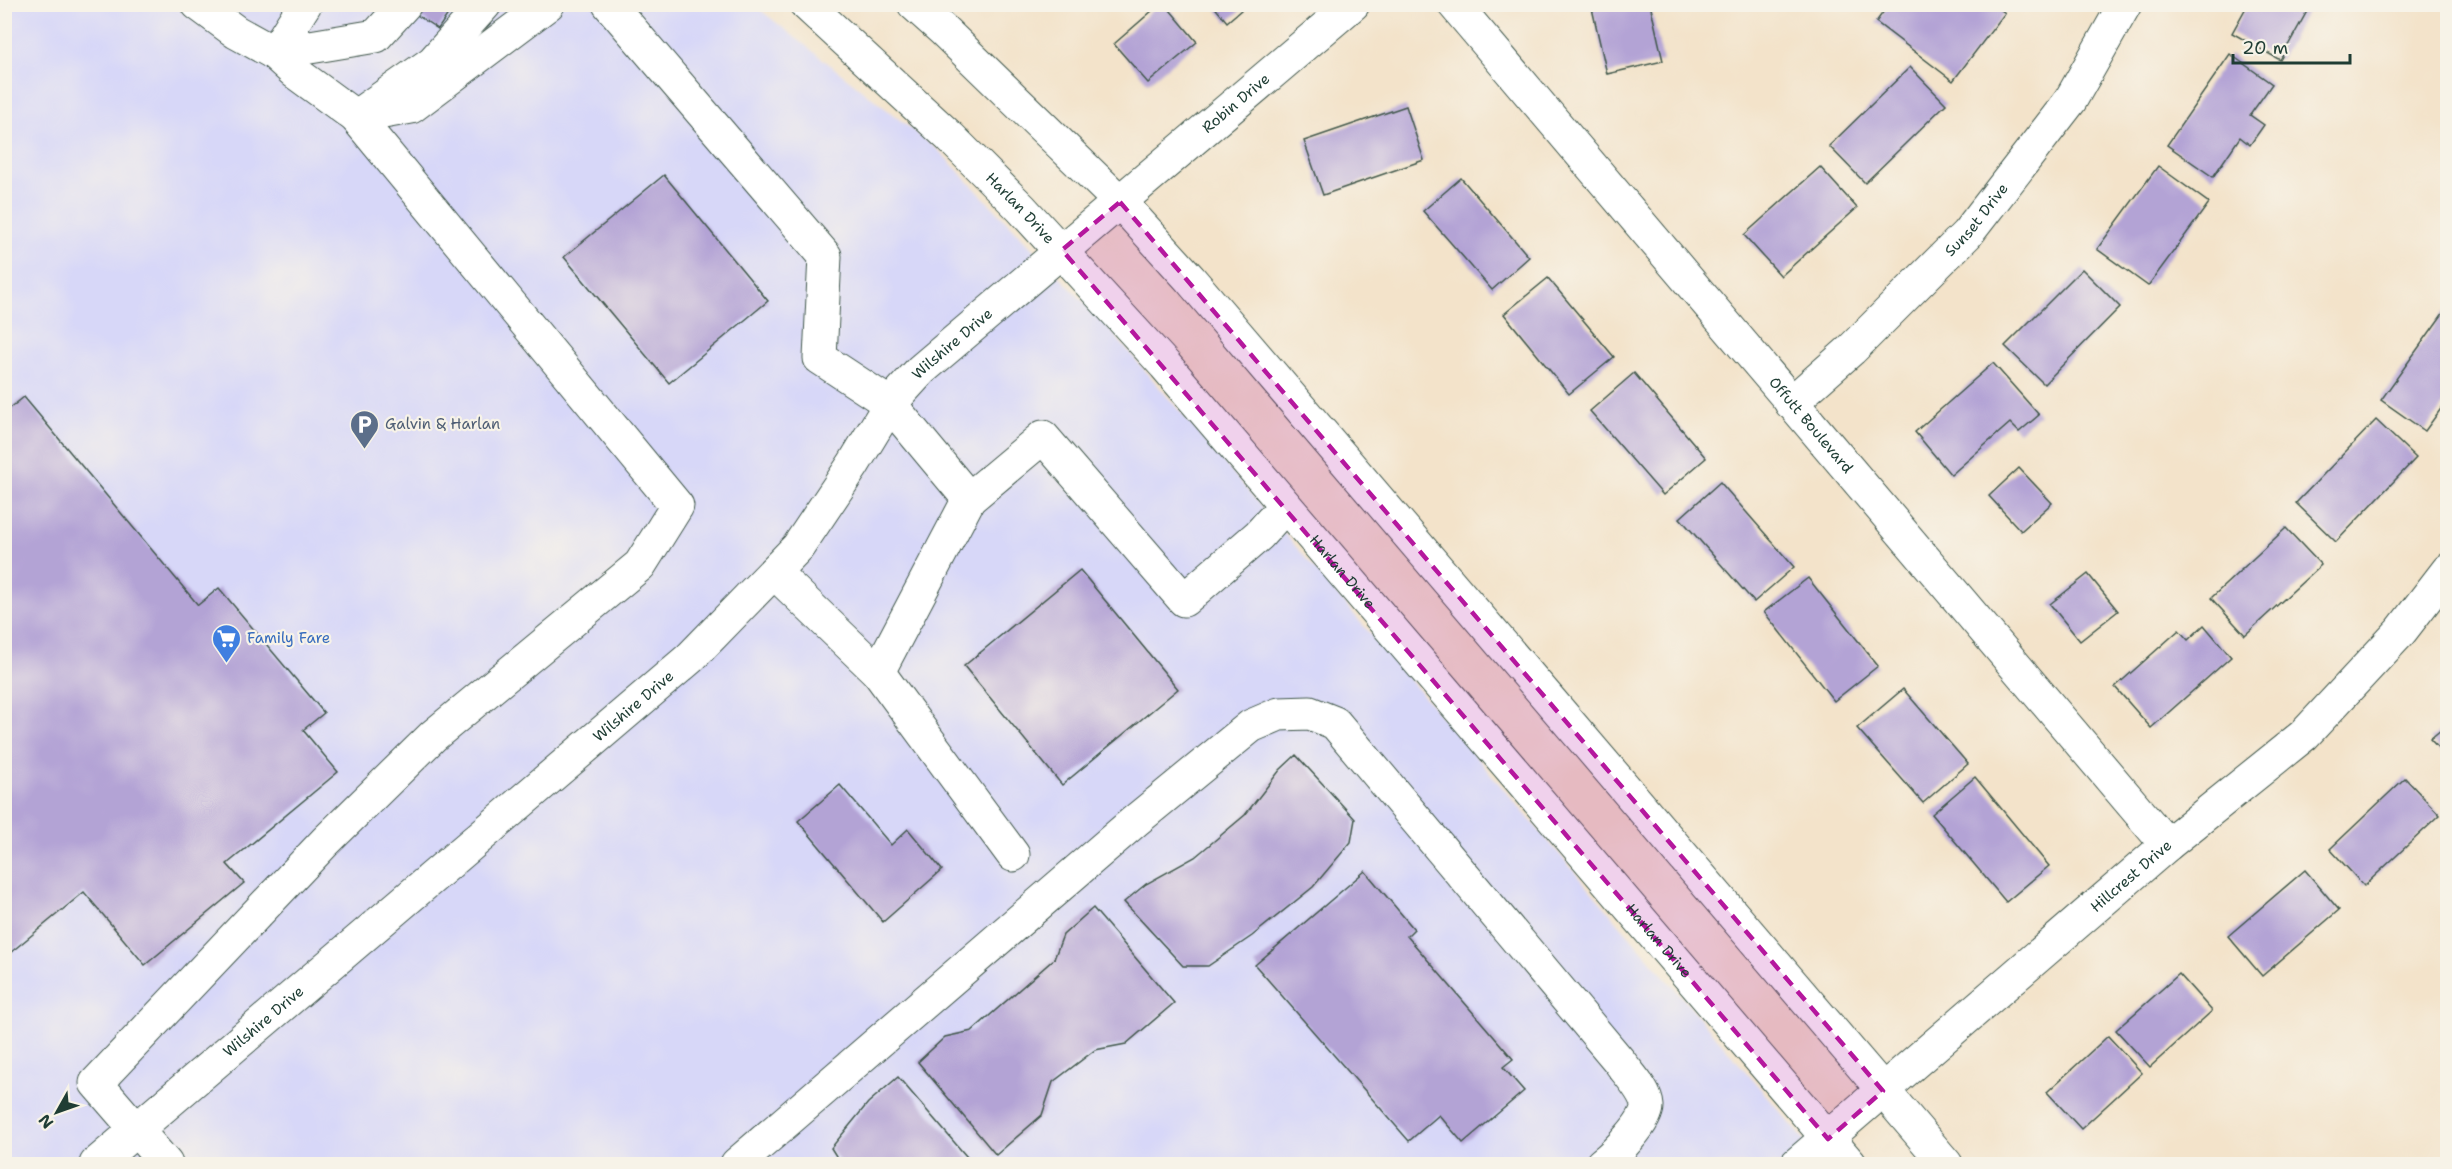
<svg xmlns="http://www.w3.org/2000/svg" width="2452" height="1169" font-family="'Shantell Sans',sans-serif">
	<rect width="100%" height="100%" fill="#f7f3e8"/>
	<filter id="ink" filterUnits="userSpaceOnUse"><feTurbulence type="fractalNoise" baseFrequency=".0167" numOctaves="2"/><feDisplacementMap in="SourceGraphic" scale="12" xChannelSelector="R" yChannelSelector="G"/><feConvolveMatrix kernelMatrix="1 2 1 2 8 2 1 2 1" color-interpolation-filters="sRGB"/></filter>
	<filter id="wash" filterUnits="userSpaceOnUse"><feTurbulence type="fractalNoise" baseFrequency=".008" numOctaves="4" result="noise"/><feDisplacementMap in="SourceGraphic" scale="24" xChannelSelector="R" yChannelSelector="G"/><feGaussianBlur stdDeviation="1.35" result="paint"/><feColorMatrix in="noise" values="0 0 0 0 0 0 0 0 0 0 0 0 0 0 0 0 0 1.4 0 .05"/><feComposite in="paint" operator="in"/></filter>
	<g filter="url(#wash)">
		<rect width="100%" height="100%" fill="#f3e3ca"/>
		<path fill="#d7d7f8" d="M 5,4 L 754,5 L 938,150 L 1105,324 L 1825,1164 L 5,1164 Z"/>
		<g id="blocks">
			<g fill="#b3a3d5">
				<path d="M 420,4 L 455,4 L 438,29 L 414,13 Z"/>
				<path d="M 1160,4 L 1165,4 L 1197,42 L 1148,83 L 1114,44 Z"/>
				<path d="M 1212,4 L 1248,4 L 1227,22 Z"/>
				<path d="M 1591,4 L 1650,4 L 1663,61 L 1607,74 Z"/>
				<path d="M 1889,4 L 1914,4 L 1918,8 L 1921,4 L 1993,4 L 2005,13 L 1953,81 L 1876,22 Z"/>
				<path d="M 2248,4 L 2311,4 L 2280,60 L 2232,33 Z"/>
				<path d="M 2230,54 L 2272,84 L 2250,115 L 2264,125 L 2250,145 L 2240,137 L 2213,177 L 2167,145 Z"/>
				<path d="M 1910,67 L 1946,104 L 1865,183 L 1829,146 Z"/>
				<path d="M 1406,106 L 1424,160 L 1323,195 L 1304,141 Z"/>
				<path d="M 2158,166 L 2209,203 L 2148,286 L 2097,249 Z"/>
				<path d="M 1820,167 L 1857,208 L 1781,276 L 1744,235 Z"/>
				<path d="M 664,175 L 768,301 L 669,383 L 564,257 Z"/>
				<path d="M 1461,178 L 1529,257 L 1492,290 L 1423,211 Z"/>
				<path d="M 2082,269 L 2120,307 L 2044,384 L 2005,346 Z"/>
				<path d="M 1548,278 L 1614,357 L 1569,394 L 1504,314 Z"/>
				<path d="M 2444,312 L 2448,314 L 2448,399 L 2425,431 L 2381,400 Z"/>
				<path d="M 1993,363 L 2039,415 L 2019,432 L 2010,423 L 1951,475 L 1915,432 Z"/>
				<path d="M 1634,373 L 1706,458 L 1663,495 L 1590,411 Z"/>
				<path d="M 24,397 L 198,605 L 219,588 L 324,713 L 303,730 L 338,772 L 227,864 L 244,883 L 145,965 L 84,892 L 4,958 L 4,413 Z"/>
				<path d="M 2376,420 L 2416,458 L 2336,542 L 2296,503 Z"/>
				<path d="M 2019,468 L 2052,503 L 2021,531 L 1989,496 Z"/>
				<path d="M 1720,482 L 1794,567 L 1754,602 L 1680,518 Z"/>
				<path d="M 2286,528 L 2321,565 L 2245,635 L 2211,598 Z"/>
				<path d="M 1080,570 L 1178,689 L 1062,785 L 964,666 Z"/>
				<path d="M 2088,574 L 2118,611 L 2080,641 L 2050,604 Z"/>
				<path d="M 1808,578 L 1878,666 L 1834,701 L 1764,612 Z"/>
				<path d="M 2204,625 L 2231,657 L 2151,728 L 2115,687 L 2179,630 L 2188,640 Z"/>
				<path d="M 1903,689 L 1968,764 L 1923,803 L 1857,728 Z"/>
				<path d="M 2448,724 L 2448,758 L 2430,739 Z"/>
				<path d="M 1296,755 L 1355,819 L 1351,842 L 1313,887 L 1252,936 L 1208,966 L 1183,966 L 1124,902 L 1146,884 L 1195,857 L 1245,815 L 1280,770 Z"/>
				<path d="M 1975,777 L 2049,866 L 2006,902 L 1932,814 Z"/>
				<path d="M 2405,778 L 2440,815 L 2364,886 L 2330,849 Z"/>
				<path d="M 840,785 L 891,845 L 908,829 L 942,870 L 883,922 L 798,821 Z"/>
				<path d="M 2305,870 L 2339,910 L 2262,976 L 2228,936 Z"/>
				<path d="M 1365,871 L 1414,929 L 1407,936 L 1513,1059 L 1503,1067 L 1524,1091 L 1463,1143 L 1439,1115 L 1409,1141 L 1255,965 Z"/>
				<path d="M 1093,908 L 1174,1003 L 1126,1044 L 1095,1050 L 1053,1082 L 1042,1115 L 996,1155 L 918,1062 L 945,1037 L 972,1031 L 1054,959 L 1063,935 Z"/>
				<path d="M 2179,974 L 2212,1011 L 2150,1067 L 2116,1030 Z"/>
				<path d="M 2108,1036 L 2142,1073 L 2081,1129 L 2047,1092 Z"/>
				<path d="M 898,1077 L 973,1164 L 841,1164 L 831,1148 L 868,1103 Z"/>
			</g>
		</g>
	</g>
	<g filter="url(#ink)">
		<use href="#blocks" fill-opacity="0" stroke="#3f564a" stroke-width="1.5"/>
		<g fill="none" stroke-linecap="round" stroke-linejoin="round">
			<defs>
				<g id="minor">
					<path d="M 609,4 L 825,256 L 820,358 L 890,404 L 969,499 L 1043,437 L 1184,600 L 1259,535 L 1285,506"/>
					<path id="s1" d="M 1454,4 L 2167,845"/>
					<path d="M 274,53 L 376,36 L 405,4"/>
					<path d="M 274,53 L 305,4"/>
					<path d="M 362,112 L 433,62 L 485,4"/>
					<path d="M 356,117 L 411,107 L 548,4"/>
					<path id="s2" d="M 1791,403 L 1851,350 L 1967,234 L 2070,101 L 2125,4"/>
					<path d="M 774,572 L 878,672 L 969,499"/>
					<path d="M 878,672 L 1013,855"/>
					<path id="s3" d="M 96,1164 L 690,658 L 798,547 L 853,465 L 890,404 L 921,370 L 1353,4"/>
					<path d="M 166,1164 L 96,1083 L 325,842 L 433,736 L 640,565 L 677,506 L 356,117 L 296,73 L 274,53 L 236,32 L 198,4"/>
					<path d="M 737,1164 L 1135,821 L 1251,726 L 1279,714 L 1310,713 L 1335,723 L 1620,1062 C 1628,1074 1646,1091 1647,1106 C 1648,1121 1614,1155 1602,1164"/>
					<path id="s4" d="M 1797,1164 L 2167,845 L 2304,735 L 2401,631 L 2448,570"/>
				</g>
				<g id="major">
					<path id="s5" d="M 806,4 L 950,137 L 1021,208 L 1165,365 L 1850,1164"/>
					<path d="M 914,4 L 943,30 L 1120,202 L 1190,279 L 1946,1164"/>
				</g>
			</defs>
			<use href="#minor" stroke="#3f564a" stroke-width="35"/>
			<use href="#major" stroke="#3f564a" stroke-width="35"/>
			<use href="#minor" stroke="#fff" stroke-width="33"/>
			<use href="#major" stroke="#fff" stroke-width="33"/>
		</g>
	</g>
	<path fill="#b5179e" fill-opacity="0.2" stroke="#b5179e" stroke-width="4.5" stroke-dasharray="12 8" stroke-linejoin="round" d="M 1120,202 L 1883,1091 L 1828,1139 L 1062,250 Z"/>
	<defs>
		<symbol id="parking-pin" viewBox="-11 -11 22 30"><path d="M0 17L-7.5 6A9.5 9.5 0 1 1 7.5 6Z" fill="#5c6f8a" stroke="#f7f3e8"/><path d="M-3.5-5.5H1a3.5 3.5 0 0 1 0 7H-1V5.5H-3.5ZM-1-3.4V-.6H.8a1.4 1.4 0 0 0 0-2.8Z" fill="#fff"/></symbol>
		<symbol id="supermarket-pin" viewBox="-11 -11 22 30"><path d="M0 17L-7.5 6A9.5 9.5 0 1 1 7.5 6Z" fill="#3f7fe0" stroke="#f7f3e8"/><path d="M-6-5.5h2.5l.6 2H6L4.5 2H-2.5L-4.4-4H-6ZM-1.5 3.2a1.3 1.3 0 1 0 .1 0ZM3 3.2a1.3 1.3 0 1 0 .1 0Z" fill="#fff"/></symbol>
	</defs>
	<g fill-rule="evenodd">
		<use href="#parking-pin" x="348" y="408" width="33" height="45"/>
		<use href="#supermarket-pin" x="210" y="622" width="33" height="45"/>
	</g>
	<g text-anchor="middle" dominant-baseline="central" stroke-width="4.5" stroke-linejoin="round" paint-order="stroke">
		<g font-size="15" fill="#1f3d34" stroke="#f7f3e8">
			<text stroke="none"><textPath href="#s3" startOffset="1564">Robin Drive</textPath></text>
			<text stroke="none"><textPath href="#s5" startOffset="296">Harlan Drive</textPath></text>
			<text stroke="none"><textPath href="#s2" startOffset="261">Sunset Drive</textPath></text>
			<text stroke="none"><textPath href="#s3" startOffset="1192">Wilshire Drive</textPath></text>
			<text stroke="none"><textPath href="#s1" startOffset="552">Offutt Boulevard</textPath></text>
			<text stroke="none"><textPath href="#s5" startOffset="782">Harlan Drive</textPath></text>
			<text stroke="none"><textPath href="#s3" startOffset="706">Wilshire Drive</textPath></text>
			<text stroke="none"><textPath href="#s4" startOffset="441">Hillcrest Drive</textPath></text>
			<text stroke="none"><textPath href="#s5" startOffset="1268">Harlan Drive</textPath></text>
			<text stroke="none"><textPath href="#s3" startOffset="220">Wilshire Drive</textPath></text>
		</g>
		<g font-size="15" fill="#4e5e75" stroke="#f7f3e8" text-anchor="start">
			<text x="385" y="424">Galvin &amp; Harlan</text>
		</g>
		<g font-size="15" fill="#366cbe" stroke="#f7f3e8" text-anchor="start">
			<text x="247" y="638">Family Fare</text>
		</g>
	</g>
	<rect width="2452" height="1169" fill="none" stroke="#f7f3e8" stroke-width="24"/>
	<g transform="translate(57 1112) rotate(230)" stroke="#f7f3e8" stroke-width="4.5" paint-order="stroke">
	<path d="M0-4.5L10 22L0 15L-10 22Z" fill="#1f3d34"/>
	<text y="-9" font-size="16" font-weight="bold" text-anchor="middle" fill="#1f3d34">N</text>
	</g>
	<path d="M2233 54v9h117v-9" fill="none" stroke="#1f3d34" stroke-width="3"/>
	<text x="2242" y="54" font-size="18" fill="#1f3d34" stroke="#f7f3e8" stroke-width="4.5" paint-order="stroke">20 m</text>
</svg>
